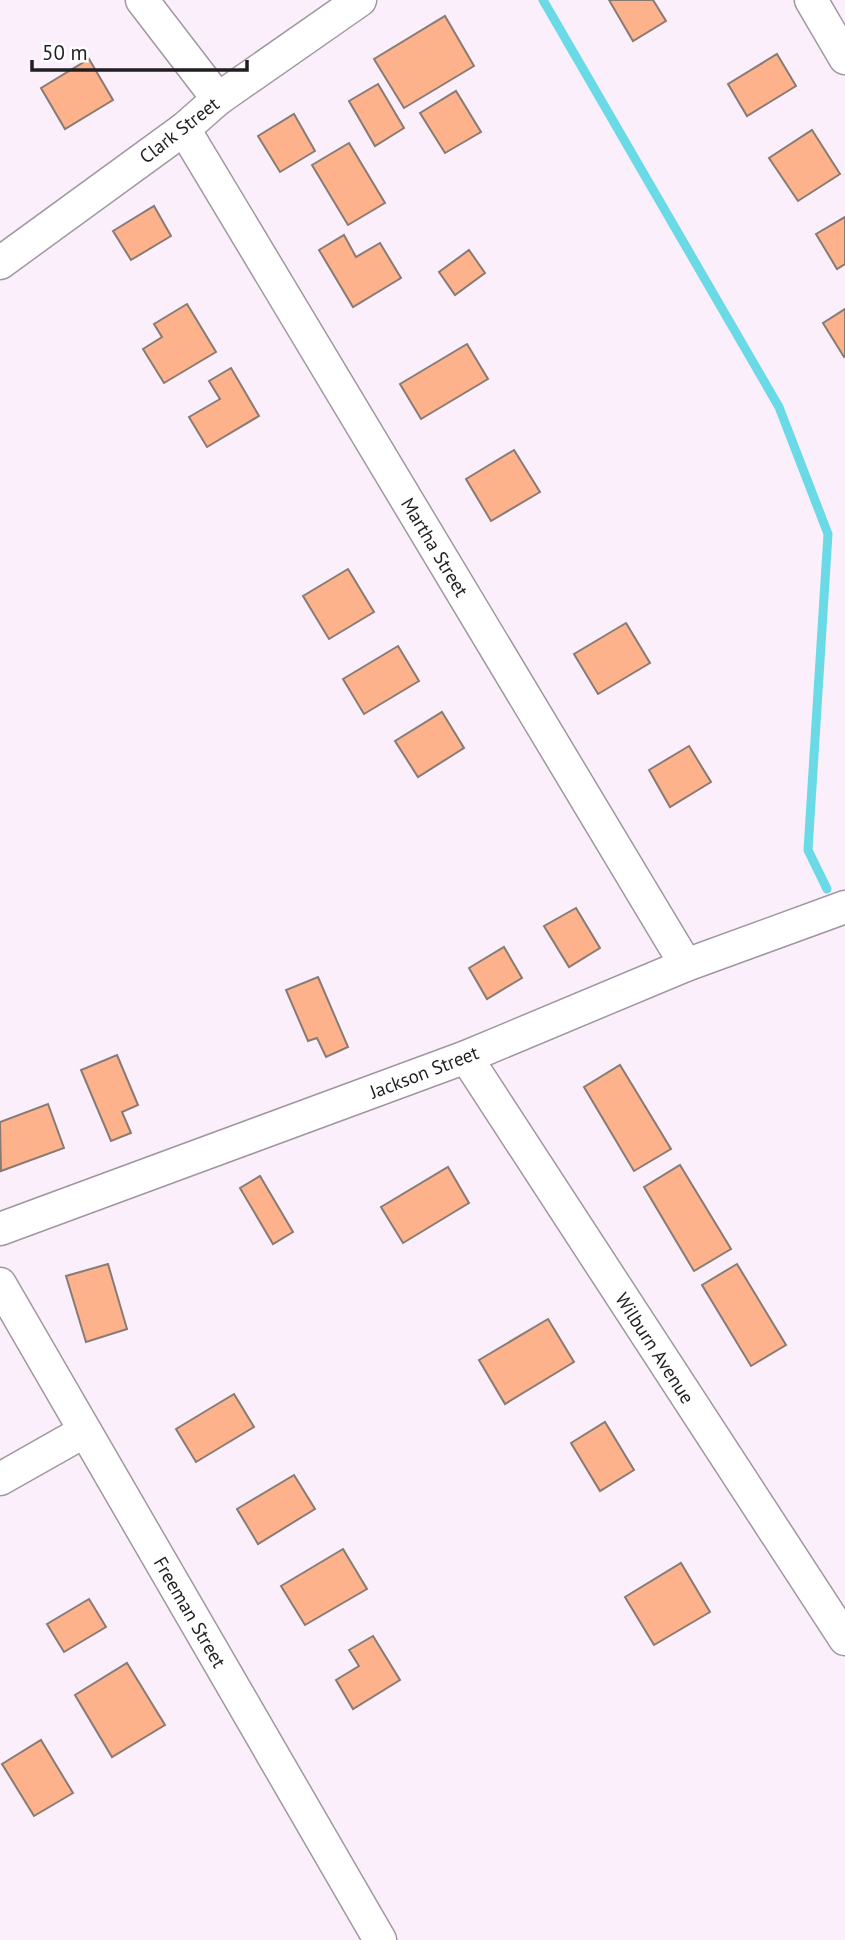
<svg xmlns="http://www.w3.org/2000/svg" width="845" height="1940" font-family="'PT Sans',sans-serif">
	<rect width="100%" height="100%" fill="#faeffa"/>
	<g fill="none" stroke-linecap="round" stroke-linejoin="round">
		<path stroke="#6adae6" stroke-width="9" d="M 543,0 L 779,407 L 828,534 L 808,850 L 827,889"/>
	</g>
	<g fill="#feb28b" stroke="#887b75" stroke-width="2">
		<path d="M 609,0 L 653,0 L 666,21 L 633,41 Z"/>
		<path d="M 445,16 L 474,66 L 404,108 L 374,59 Z"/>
		<path d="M 777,54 L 796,86 L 747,116 L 728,84 Z"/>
		<path d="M 89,59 L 113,100 L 65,129 L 41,88 Z"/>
		<path d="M 378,84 L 404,128 L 375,146 L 349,101 Z"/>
		<path d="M 456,91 L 481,132 L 445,153 L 420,113 Z"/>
		<path d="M 294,114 L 315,151 L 280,172 L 258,136 Z"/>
		<path d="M 812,130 L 840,174 L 798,201 L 769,158 Z"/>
		<path d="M 349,143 L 385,203 L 348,225 L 312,165 Z"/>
		<path d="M 154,206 L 171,236 L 131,260 L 113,231 Z"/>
		<path d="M 845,217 L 845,264 L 837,269 L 816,234 Z"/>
		<path d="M 344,235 L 356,257 L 380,243 L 401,278 L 353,307 L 319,250 Z"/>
		<path d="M 469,250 L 485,273 L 455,295 L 439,272 Z"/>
		<path d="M 187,304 L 216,352 L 164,383 L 143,349 L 162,337 L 154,324 Z"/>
		<path d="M 845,309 L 845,356 L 844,357 L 823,323 Z"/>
		<path d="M 467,344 L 488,379 L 421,419 L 400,384 Z"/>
		<path d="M 231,368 L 259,416 L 207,447 L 189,417 L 220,399 L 209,381 Z"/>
		<path d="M 514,450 L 540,492 L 491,521 L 466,479 Z"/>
		<path d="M 348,569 L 374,612 L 329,639 L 303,596 Z"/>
		<path d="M 626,623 L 650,663 L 598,694 L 574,654 Z"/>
		<path d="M 398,646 L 419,681 L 364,714 L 343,679 Z"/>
		<path d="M 442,712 L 464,748 L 418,777 L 395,741 Z"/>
		<path d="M 689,746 L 711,782 L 670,807 L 649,770 Z"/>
		<path d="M 576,908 L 600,948 L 569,967 L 544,926 Z"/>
		<path d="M 504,947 L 522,978 L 487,999 L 469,968 Z"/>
		<path d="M 318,977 L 348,1047 L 326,1057 L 317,1038 L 308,1041 L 286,990 Z"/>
		<path d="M 117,1055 L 138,1105 L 122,1112 L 131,1133 L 111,1141 L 81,1070 Z"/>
		<path d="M 620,1065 L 671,1149 L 634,1171 L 584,1087 Z"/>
		<path d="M 48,1104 L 64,1148 L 1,1171 L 0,1122 Z"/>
		<path d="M 680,1165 L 731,1249 L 694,1271 L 644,1187 Z"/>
		<path d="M 448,1167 L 469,1203 L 403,1243 L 381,1207 Z"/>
		<path d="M 260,1176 L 293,1232 L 273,1244 L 240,1188 Z"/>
		<path d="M 108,1264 L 127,1329 L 86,1342 L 66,1276 Z"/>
		<path d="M 737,1264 L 786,1345 L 751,1366 L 702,1285 Z"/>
		<path d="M 548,1319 L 574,1362 L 505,1404 L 479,1360 Z"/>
		<path d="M 234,1394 L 254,1427 L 196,1462 L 176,1429 Z"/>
		<path d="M 605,1422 L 634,1470 L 600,1491 L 571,1443 Z"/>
		<path d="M 294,1475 L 315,1509 L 258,1544 L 237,1509 Z"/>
		<path d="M 343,1549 L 367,1589 L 305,1625 L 281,1586 Z"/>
		<path d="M 681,1563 L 710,1612 L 654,1645 L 625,1597 Z"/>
		<path d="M 89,1599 L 106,1627 L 64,1652 L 47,1624 Z"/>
		<path d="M 373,1636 L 400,1680 L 353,1709 L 336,1680 L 359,1666 L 349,1650 Z"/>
		<path d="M 127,1663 L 165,1725 L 112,1757 L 75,1695 Z"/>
		<path d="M 41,1740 L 73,1793 L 34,1816 L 2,1764 Z"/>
	</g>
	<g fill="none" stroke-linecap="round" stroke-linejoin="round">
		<defs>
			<g id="minor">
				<path d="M 142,0 L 218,99"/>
				<path d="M 811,0 L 845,58"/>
				<path d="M 184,129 L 686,965"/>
				<path d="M 0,263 L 184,129 L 218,99 L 360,0"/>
				<path d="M 466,1057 L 845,1639"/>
				<path d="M 0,1229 L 466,1057 L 686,965 L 845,907"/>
				<path d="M 0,1284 L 380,1940"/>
				<path d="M 0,1479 L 85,1431"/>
			</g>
		</defs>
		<use href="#minor" stroke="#a197a2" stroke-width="35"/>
		<use href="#minor" stroke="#fff" stroke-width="32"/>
	</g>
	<g text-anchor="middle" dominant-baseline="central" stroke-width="5" stroke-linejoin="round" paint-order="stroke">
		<g font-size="19" fill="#211e22" stroke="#fff">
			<text transform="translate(179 130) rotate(-38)">Clark Street</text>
			<text transform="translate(435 547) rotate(59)">Martha Street</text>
			<text transform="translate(424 1072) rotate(-21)">Jackson Street</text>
			<text transform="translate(655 1348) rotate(57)">Wilburn Avenue</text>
			<text transform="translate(190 1612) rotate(60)">Freeman Street</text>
		</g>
	</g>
	<path d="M32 60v10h215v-10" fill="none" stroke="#211e22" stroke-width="3.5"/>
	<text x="42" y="60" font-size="21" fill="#211e22" stroke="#ffffff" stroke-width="5" paint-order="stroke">50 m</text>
</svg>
